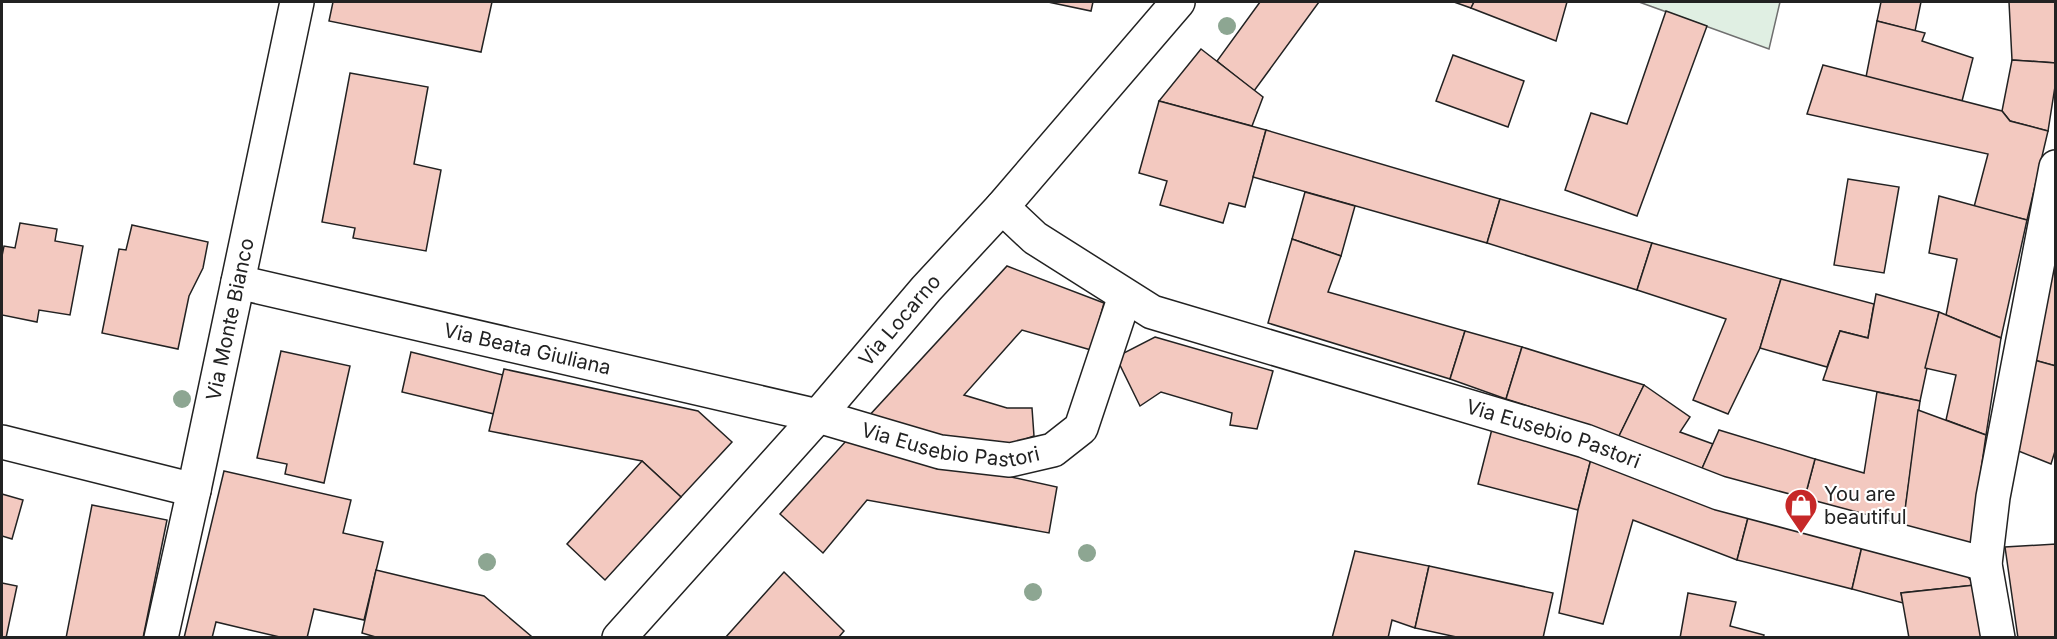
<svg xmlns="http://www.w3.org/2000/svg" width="2057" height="639" font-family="Inter,sans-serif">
	<rect width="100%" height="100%" fill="#fff"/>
	<path fill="#e0efe3" stroke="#6f6f6f" stroke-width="1.5" d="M 1639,2 L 1780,2 L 1769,49 Z"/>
	<g fill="#f3c9c0" stroke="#222" stroke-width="1.5">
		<path d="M 333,2 L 492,2 L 481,52 L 329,21 Z"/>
		<path d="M 1048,2 L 1093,2 L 1091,11 Z"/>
		<path d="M 1260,2 L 1319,2 L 1254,91 L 1217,61 Z"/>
		<path d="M 1454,2 L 1474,2 L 1471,8 Z"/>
		<path d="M 1474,2 L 1567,2 L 1556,41 L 1471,8 Z"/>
		<path d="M 1881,2 L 1921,2 L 1915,31 L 1877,21 Z"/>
		<path d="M 2009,2 L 2055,2 L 2056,63 L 2012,60 Z"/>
		<path d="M 1666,11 L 1707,26 L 1637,216 L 1565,190 L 1591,113 L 1627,124 Z"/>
		<path d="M 1877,21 L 1925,33 L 1922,41 L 1973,58 L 1962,101 L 1866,77 Z"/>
		<path d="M 1201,49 L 1263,97 L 1252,126 L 1159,101 Z"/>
		<path d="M 1453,55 L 1524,81 L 1508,127 L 1436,101 Z"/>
		<path d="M 2012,60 L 2056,63 L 2056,80 L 2048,131 L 2010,121 L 2002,111 Z"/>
		<path d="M 1823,65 L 2002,111 L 2010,121 L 2048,131 L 2027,220 L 1974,207 L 1988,154 L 1807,114 Z"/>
		<path d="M 350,73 L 428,87 L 414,164 L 441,170 L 426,251 L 353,238 L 355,228 L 322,222 Z"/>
		<path d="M 1159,101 L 1266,130 L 1245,207 L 1229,203 L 1223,223 L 1160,205 L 1167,181 L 1139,173 Z"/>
		<path d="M 1266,130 L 1500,199 L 1487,243 L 1253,177 Z"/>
		<path d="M 1848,179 L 1899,187 L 1884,273 L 1834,265 Z"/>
		<path d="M 1305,192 L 1355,206 L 1341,256 L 1292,239 Z"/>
		<path d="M 1939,196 L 2027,220 L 2001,338 L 1946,315 L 1957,259 L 1929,253 Z"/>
		<path d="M 1500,199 L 1652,243 L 1637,290 L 1487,243 Z"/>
		<path d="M 20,223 L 57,229 L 55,241 L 83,246 L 70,315 L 39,310 L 37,322 L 2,315 L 2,256 L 4,246 L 15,248 Z"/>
		<path d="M 132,225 L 208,242 L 203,268 L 189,296 L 178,349 L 102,333 L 119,249 L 126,250 Z"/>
		<path d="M 1292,239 L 1341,256 L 1328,292 L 1465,331 L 1450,379 L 1268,323 Z"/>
		<path d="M 1652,243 L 1781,279 L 1760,348 L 1728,414 L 1693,400 L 1726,319 L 1637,290 Z"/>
		<path d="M 2056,258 L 2056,366 L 2034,360 Z"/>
		<path d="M 1007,266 L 1104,303 L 1091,350 L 1022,330 L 964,395 L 1007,408 L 1032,408 L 1034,436 L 1000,448 L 914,435 L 867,418 Z"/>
		<path d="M 1781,279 L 1874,304 L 1868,338 L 1840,331 L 1827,367 L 1760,348 Z"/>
		<path d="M 1876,294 L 1939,312 L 1920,401 L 1823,380 L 1840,331 L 1868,338 Z"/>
		<path d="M 1939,312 L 2001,338 L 1986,435 L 1946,420 L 1956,375 L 1925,368 Z"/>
		<path d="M 1465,331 L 1522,347 L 1506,399 L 1450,379 Z"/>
		<path d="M 1155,337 L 1273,371 L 1257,429 L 1230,425 L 1232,413 L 1161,392 L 1140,406 L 1116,357 Z"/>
		<path d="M 1522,347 L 1644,385 L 1618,438 L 1569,419 L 1506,399 Z"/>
		<path d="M 281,351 L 350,366 L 324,483 L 285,474 L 287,464 L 257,458 Z"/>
		<path d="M 411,352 L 503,375 L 494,414 L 402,392 Z"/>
		<path d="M 2034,360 L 2056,366 L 2056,448 L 2051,464 L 2016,450 Z"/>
		<path d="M 504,369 L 698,411 L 732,442 L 681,497 L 642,461 L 489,431 Z"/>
		<path d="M 1644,385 L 1690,417 L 1680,432 L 1713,444 L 1700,473 L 1618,438 Z"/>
		<path d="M 1877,392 L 1920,401 L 1902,533 L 1803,504 L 1815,459 L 1864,473 Z"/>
		<path d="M 1918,410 L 1986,435 L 1970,547 L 1902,533 Z"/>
		<path d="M 1492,429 L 1592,455 L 1578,510 L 1478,484 Z"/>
		<path d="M 1719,430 L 1815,459 L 1803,504 L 1700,473 Z"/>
		<path d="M 846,441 L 1057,487 L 1049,533 L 867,500 L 823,553 L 780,514 Z"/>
		<path d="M 1592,455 L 1749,514 L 1737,560 L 1633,520 L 1603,624 L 1559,613 L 1578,510 Z"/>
		<path d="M 642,461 L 681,497 L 605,580 L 567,544 Z"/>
		<path d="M 224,471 L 351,500 L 343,533 L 383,542 L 364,620 L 314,609 L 307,638 L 284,638 L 216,622 L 212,638 L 184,638 Z"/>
		<path d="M 2,494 L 23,500 L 12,539 L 2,536 Z"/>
		<path d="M 92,505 L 167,520 L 143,638 L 66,638 Z"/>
		<path d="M 1749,514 L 1863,542 L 1852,589 L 1737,560 Z"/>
		<path d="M 1863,542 L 1959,567 L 1975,585 L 1901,593 L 1903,603 L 1852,589 Z"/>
		<path d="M 2056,544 L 2056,638 L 2018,638 L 2005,547 Z"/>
		<path d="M 1355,551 L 1429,566 L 1415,628 L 1392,620 L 1388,638 L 1332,638 Z"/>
		<path d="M 1429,566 L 1553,593 L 1543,638 L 1461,638 L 1415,628 Z"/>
		<path d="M 376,570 L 484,596 L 531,636 L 529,638 L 379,638 L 362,633 Z"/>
		<path d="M 784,572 L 844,631 L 838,638 L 725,638 Z"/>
		<path d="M 2,583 L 17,586 L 6,638 L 2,638 Z"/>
		<path d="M 1975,585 L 1987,638 L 1909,638 L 1901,593 Z"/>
		<path d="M 1688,593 L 1736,602 L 1730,626 L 1764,635 L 1763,638 L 1680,638 Z"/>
	</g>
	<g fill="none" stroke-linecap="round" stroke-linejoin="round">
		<defs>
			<g id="street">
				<path id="s1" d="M 1002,207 L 1035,238 L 1152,312 L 1585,441 L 1719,493 L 1985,564"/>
				<path id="s2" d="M 238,282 L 818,416 L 940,452 L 1010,460 L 1053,450 L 1081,428 L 1125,296"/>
				<path d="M 2,442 L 194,490"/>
				<path id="s3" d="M 161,638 L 194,490 L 297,2"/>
				<path d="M 1998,638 L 1985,564 L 1993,497 L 2056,167"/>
			</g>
			<g id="primary">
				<path id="s4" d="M 619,638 L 818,416 L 926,289 L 1002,207 L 1178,2"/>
			</g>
		</defs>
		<use href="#street" stroke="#222" stroke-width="36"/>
		<use href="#primary" stroke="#222" stroke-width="36"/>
		<use href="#street" stroke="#fff" stroke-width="33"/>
		<use href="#primary" stroke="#fff" stroke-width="33"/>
	</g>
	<g fill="#8da692">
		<circle cx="1227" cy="26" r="9"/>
		<circle cx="182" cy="399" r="9"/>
		<circle cx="1087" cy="553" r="9"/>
		<circle cx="487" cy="562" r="9"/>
		<circle cx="1033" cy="592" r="9"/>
	</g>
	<defs>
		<symbol id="shop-pin" viewBox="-11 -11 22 30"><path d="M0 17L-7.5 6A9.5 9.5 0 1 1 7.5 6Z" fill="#c62828" stroke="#fff"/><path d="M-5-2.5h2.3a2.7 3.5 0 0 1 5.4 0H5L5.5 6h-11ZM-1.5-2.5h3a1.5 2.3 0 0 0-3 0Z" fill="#fff"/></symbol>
	</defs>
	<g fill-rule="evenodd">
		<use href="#shop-pin" x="1782" y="486" width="38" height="52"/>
	</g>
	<g text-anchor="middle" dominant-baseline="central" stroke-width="4.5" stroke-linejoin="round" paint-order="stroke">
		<g font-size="20" fill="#222" stroke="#fff">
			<text stroke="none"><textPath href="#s3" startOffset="326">Via Monte Bianco</textPath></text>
			<text stroke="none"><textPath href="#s4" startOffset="424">Via Locarno</textPath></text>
			<text stroke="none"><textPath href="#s2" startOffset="297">Via Beata Giuliana</textPath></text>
			<text stroke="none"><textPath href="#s1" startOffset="603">Via Eusebio Pastori</textPath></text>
			<text stroke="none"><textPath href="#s2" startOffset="732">Via Eusebio Pastori</textPath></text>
		</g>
		<g font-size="20" fill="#222" stroke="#fff" text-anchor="start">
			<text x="1824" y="494">You are<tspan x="1824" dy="23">beautiful</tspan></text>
		</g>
	</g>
	<rect width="2057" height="639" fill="none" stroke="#222222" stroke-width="6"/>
</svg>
